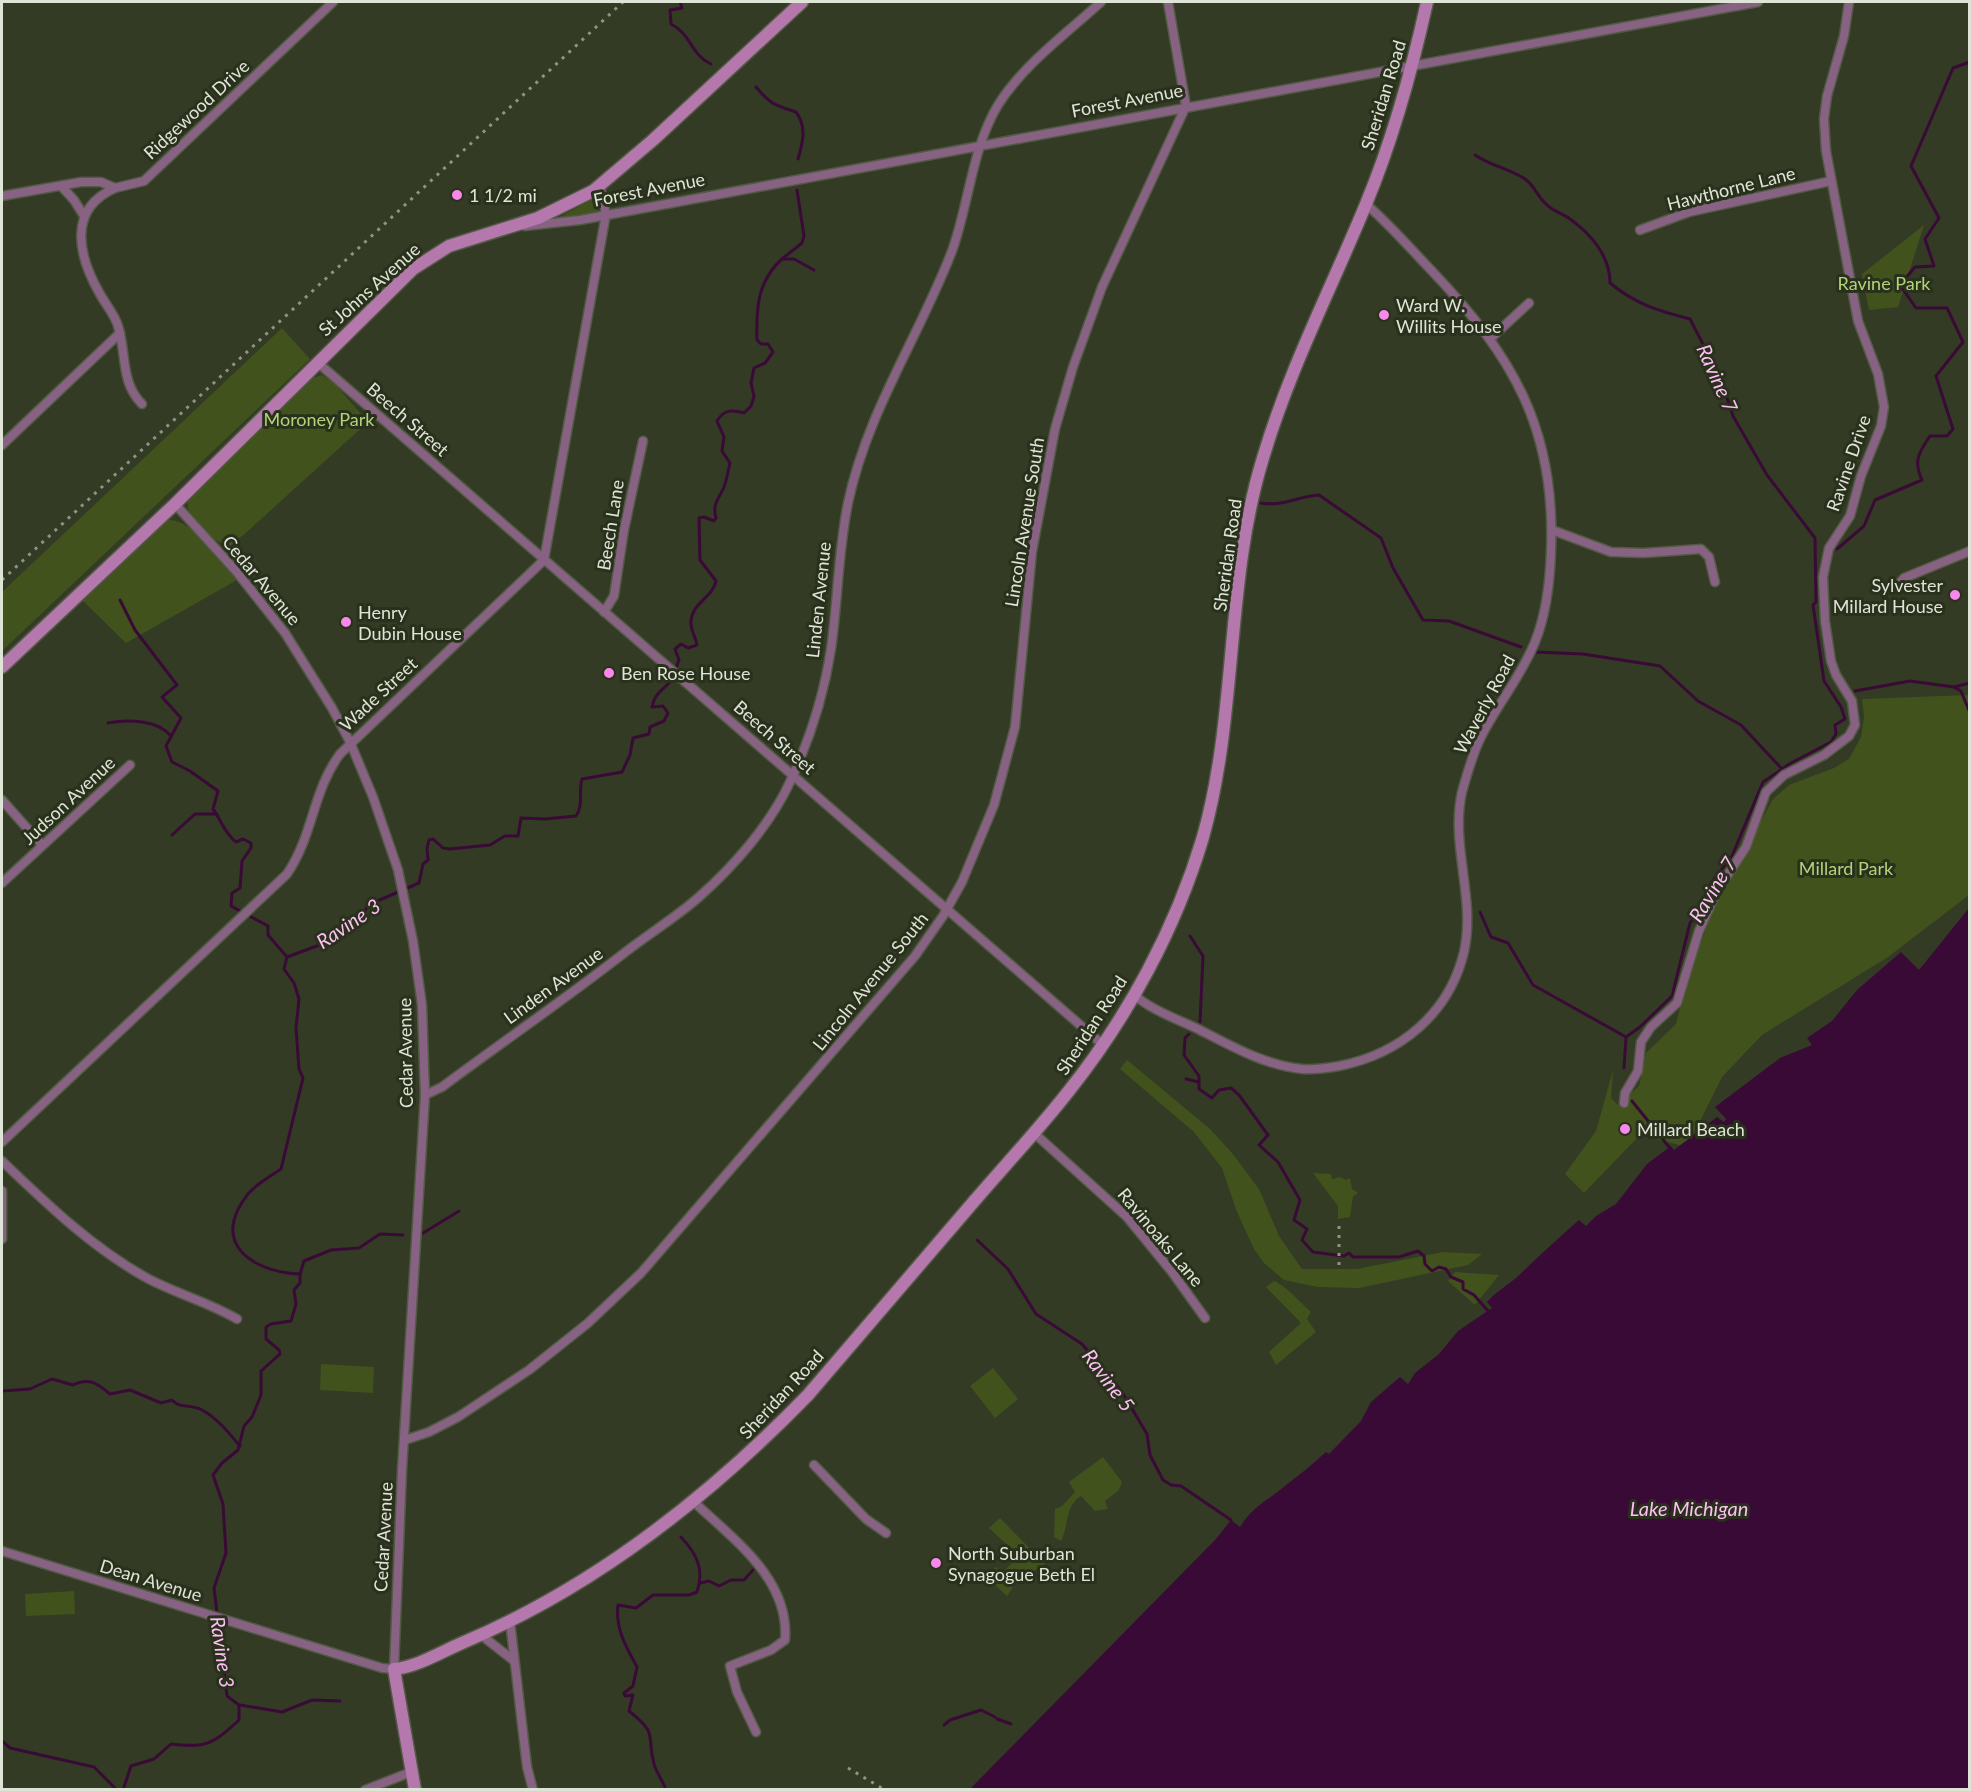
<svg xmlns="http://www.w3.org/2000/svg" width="1971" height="1791" font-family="Lato,sans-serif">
	<rect width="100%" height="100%" fill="#333b25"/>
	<g fill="#41521d">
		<path d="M 595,198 L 598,201 L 598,212 L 556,219 Z"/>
		<path d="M 1924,225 L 1898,307 L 1869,310 L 1862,274 Z"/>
		<path d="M 282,328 L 310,359 L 2,651 L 2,592 Z"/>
		<path d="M 322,375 L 335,384 L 368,422 L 248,531 L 230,546 C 214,543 184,519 188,500 L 309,379 Z"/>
		<path d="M 168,520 C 192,518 222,563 237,580 L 126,643 L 83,601 Z"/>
		<path d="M 1969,695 L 1969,895 L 1888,957 L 1762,1035 L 1722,1077 L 1687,1147 L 1640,1135 L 1584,1193 L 1565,1174 L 1596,1131 L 1613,1070 L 1611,1098 L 1618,1105 L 1639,1086 L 1646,1053 L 1676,1024 L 1686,983 L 1712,913 L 1773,799 L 1789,785 L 1834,768 L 1849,759 L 1861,737 L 1864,717 L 1862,699 Z"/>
		<path d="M 1127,1060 L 1210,1129 L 1232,1153 L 1259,1189 L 1279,1236 L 1302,1269 L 1357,1269 L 1443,1252 L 1482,1254 L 1468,1265 L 1359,1288 L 1318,1287 L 1284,1280 L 1264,1263 L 1254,1249 L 1237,1212 L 1222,1168 L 1194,1132 L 1120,1069 Z"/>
		<path d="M 1313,1173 L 1331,1174 L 1332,1179 L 1340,1177 L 1346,1180 L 1350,1178 L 1352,1189 L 1358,1193 L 1353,1196 L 1350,1217 L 1338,1219 L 1338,1206 Z"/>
		<path d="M 1455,1272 L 1499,1275 L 1475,1305 L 1448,1281 Z"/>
		<path d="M 1274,1281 C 1284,1284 1303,1305 1311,1312 L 1307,1319 L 1316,1332 L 1276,1365 L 1269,1352 L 1301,1323 L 1266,1287 Z"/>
		<path d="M 321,1364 L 374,1367 L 373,1393 L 320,1390 Z"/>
		<path d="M 993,1368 L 1018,1399 L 995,1418 L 970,1386 Z"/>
		<path d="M 1103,1457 L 1122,1482 L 1119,1490 L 1105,1501 L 1108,1509 L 1095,1511 L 1081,1496 C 1065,1505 1069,1525 1061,1541 L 1054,1537 L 1055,1509 L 1062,1506 L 1075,1492 L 1069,1482 Z"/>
		<path d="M 1000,1518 L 1045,1564 L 1017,1581 L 1007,1596 L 993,1583 L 998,1577 L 992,1571 L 996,1567 L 1002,1573 L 1019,1556 L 989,1528 Z"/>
		<path d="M 74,1591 L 75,1614 L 26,1616 L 25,1594 Z"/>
	</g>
	<path fill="#3a0a36" d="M 1969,908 L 1969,1789 L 970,1789 L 1215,1540 L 1231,1520 L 1240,1527 C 1254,1505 1266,1502 1285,1486 C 1299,1475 1313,1464 1326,1452 L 1329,1454 L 1361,1421 L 1371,1402 L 1400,1377 L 1408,1384 L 1415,1373 L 1439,1354 L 1458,1331 L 1492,1308 L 1487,1302 C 1495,1293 1506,1286 1516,1278 C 1537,1258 1557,1239 1579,1220 L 1586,1226 L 1596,1216 L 1616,1204 L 1647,1164 L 1671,1146 L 1674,1150 L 1717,1117 L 1724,1122 L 1726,1119 L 1715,1107 L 1780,1058 L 1812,1045 L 1807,1038 L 1832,1021 L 1857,990 L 1901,952 L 1919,970 Z"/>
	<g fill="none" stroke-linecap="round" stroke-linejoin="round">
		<g stroke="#3a0a36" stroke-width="3">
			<path d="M 680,2 L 682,8 L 670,10 L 671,24 C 691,34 691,55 711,64"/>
			<path d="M 756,87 C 771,105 775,105 796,112 C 807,127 803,142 798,159"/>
			<path d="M 1475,155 C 1491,166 1510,169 1525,179 C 1535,186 1537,196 1546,204 C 1552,211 1562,213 1570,219 C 1591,234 1610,256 1610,283 C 1635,304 1659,311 1690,319 L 1720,377 L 1733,416 L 1767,475 L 1815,538 L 1816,602 L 1813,605 L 1824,681 L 1841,707 L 1845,719 L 1835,725 L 1836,734 L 1831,742 L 1791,763 L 1763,782 L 1732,856 L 1711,883 L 1701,909 L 1690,923 L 1672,996 L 1640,1027 L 1626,1037 L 1624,1068"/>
			<path d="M 782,259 L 802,243 L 804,236 L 797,190"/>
			<path d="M 1261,503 C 1282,507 1299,496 1319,495 L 1381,538 L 1393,568 L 1423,620 L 1449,621 L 1521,647"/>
			<path d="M 1837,549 L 1864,526 L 1875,500 L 1922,480 C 1913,461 1919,452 1930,436 L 1947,436 L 1953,429 L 1936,376 L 1963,342 L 1947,308 L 1916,308 L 1900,285 L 1915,267 L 1934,266 L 1925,239 L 1939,218 L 1911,166 L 1953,68 L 1970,62"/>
			<path d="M 120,600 L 135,630 L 177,685 L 162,697 L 181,718 L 166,746 L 172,762 L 190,771 L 218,791 L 213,809 C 221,820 225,834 236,842 L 243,839 L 251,843 L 251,848 L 242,861 L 240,888 L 232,893 L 231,906 L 268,926 L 268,935 L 287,957 L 284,969 L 294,983 L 299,999 L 296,1028 L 299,1069 L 303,1078 L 281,1169 C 271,1176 256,1184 248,1194 C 209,1243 252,1272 300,1274 L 300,1283 L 294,1290 L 296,1304 L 291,1321 L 271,1324 L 266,1327 L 266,1339 L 279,1350 L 280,1354 L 261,1371 L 261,1395 L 252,1417 L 244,1426 L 238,1450 L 222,1463 L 213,1475 L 223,1504 L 226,1553 L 214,1588 L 227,1696 L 239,1705 L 239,1720 C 212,1745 206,1748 171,1744 L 154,1759 L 131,1766 L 123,1790"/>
			<path d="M 1536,652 L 1583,654 L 1660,666 L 1698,701 L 1741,725 L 1782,769"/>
			<path d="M 1954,687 L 1961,691 L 1970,713"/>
			<path d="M 1855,691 L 1910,681 L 1954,687 L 1970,683"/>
			<path d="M 108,723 C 128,719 158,720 171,736"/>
			<path d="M 172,835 L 195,814 L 217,814"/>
			<path d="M 1480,912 L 1491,937 L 1508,943 L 1533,985 L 1626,1037"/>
			<path d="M 1190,936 L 1203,956 L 1200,1022"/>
			<path d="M 287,957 L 325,943 L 340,929 L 362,918 L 368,905 L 419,883 L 423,864 L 428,860 L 427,848 L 429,840 L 433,839 L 443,848 L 450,849 L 490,845 L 505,836 L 518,836 L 521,818 L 545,819 L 576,816 C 584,804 578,793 582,779 L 622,772 L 630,755 L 633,738 L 649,734 L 650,727 L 664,721 L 668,713 L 663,706 L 652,707 C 654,695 661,691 669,683 C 674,677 676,667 679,660 L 675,649 L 681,644 L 688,648 L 697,645 C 696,638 690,629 691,621 C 692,603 713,597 716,581 L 700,560 L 699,518 L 704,517 L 714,521 L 716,518 C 712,503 719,499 724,487 C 727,479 728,471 730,463 L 722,451 L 724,437 L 717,421 C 724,409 732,410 744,413 L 751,406 L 754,396 L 751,383 L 754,368 L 765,363 L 773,352 L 768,344 L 761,344 L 757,340 C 756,310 757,281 782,259 L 794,259 L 814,270"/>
			<path d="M 1189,1034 L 1185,1038 L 1184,1055 L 1199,1076 L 1199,1089 L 1212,1098 L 1219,1090 L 1231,1088 L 1239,1095 L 1268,1135 L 1259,1145 L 1278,1162 L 1300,1200 L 1294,1220 L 1307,1229 L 1302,1240 L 1313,1252 L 1344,1256 L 1349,1253 L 1353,1257 L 1399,1257 L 1418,1251 L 1424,1256 L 1425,1264 L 1432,1271 L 1439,1267 L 1446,1269 L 1451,1277 L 1463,1282 L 1463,1289 L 1474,1295 L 1488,1311"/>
			<path d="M 1186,1079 L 1199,1082"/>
			<path d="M 1632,1101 L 1669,1147"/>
			<path d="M 423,1233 L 459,1211"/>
			<path d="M 977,1240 L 1008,1269 L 1036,1314 L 1082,1344 L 1122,1392 L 1147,1434 L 1150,1455 L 1163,1480 L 1171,1485 L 1181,1486 L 1231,1520"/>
			<path d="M 300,1274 L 304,1261 L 331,1250 L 359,1248 L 380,1234 L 403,1235"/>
			<path d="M 2,1391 L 30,1389 L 52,1379 L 73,1385 C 89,1377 97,1383 110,1394 L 130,1390 L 161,1403 L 172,1400 C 180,1409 191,1404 202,1410 C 217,1418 229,1433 240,1446"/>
			<path d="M 700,1583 L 709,1581 L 719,1586 L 731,1580 L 744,1580 L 753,1570"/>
			<path d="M 240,1705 L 282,1712 L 312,1700 L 340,1701"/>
			<path d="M 997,1719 L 1011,1724"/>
			<path d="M 944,1725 L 950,1720 L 981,1710 L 995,1717"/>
			<path d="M 2,1741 L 10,1748 L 94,1767 L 117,1790"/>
			<path d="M 666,1790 C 663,1781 656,1772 654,1764 C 646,1733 659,1735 629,1711 L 633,1695 L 625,1696 L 624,1693 L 633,1686 L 637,1667 C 626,1647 615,1628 618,1605 L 636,1608 L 653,1595 L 689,1595 L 697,1592 C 705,1569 696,1553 681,1537"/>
		</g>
		<defs>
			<g id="street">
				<path d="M 62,187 L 74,200 L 84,216"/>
				<path d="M 115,188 C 67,209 78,256 100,294 C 106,305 115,315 118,326 C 127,354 120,382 142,404"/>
				<path d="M 2,196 L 81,182 L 101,182 L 115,188 L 144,181 L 333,2"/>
				<path d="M 525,226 L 580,220 L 1758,2"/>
				<path d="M 1640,230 L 1689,212 L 1831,181"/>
				<path d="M 1491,338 L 1529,303"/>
				<path d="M 317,362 L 1102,1044"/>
				<path d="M 2,445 L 120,333"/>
				<path d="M 1552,530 L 1611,552 L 1644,553 L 1701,549 L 1709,557 L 1715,582"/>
				<path d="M 1899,584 L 1904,578 L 1970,551"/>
				<path d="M 604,612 L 614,596 L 624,530 L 643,441"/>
				<path d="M 2,800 L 42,845"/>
				<path d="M 2,883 L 130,765"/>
				<path d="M 1133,994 C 1151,1010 1177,1019 1198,1029 C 1231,1046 1264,1065 1302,1069 C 1313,1070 1327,1068 1339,1066 C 1400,1054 1449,1014 1464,952 C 1476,898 1450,845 1462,792 C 1467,774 1472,756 1480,739 C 1496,706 1521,677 1535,642 C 1546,615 1550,581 1551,551 C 1556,429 1513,356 1431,270 C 1410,248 1389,224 1366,204"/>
				<path d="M 425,1095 L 442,1087 C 501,1043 561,1002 619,957 C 645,936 674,919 699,897 C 734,866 770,825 790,782 C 810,739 824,695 831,649 C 838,600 838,552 848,503 C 867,412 919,337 952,251 C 969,204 972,148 998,105 C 1023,65 1067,33 1101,2"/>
				<path d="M 1624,1103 L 1625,1093 L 1638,1071 L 1641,1042 L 1651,1027 L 1677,1003 L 1699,931 L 1717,891 L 1746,847 L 1766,792 L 1784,775 L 1824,755 L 1849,736 L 1855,725 L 1852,701 L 1836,675 L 1831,661 L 1825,621 L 1823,577 L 1829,548 L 1850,516 L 1861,476 L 1881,426 L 1884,407 L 1878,374 L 1858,321 L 1826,151 L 1824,119 L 1827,96 L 1844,36 L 1849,2"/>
				<path d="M 1034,1133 L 1127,1217 L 1172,1272 L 1205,1318"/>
				<path d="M 2,1142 L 287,874 C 314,834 312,792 340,754 L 544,560 L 606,214 L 600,186"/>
				<path d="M 2,1161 C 46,1203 90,1246 145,1277 C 174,1293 208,1302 237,1319"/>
				<path d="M 2,1191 L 2,1239"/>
				<path d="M 405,1440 L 429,1432 L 458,1417 L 529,1370 L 588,1323 L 641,1273 L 915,956 L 943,916 L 962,882 L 994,805 L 1015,727 L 1032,552 L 1055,429 L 1073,367 L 1102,287 L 1186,106 L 1168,2"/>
				<path d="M 814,1465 L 866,1519 L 886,1533"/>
				<path d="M 694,1502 C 733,1539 790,1579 785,1640 L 771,1650 L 730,1666 L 737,1692 L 756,1732"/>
				<path d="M 2,1551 L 382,1668 L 394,1669 L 402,1470 L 425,1095 L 422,1005 L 413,941 L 398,870 L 373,797 L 350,742 L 332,708 L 285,633 L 236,571 L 175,504"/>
				<path d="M 510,1621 L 527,1767 L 533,1790"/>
				<path d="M 481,1635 L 513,1660"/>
				<path d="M 365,1790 L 411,1772"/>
			</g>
			<g id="secondary">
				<path d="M 2,667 L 175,504 L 413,269 L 449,246 L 538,218 L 593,191 L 653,140 L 802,2"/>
				<path d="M 415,1790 L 394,1669 C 417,1667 441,1652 462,1643 C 595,1587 708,1498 808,1395 C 864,1330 920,1265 976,1199 C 1007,1163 1039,1129 1068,1092 C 1128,1017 1176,928 1203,837 C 1238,713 1225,581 1263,458 C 1289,370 1331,289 1366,204 C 1393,139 1412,70 1427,2"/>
			</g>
		</defs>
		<use href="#street" stroke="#525945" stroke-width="11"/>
		<use href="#secondary" stroke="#525945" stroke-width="15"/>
		<use href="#street" stroke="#886283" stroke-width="8"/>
		<use href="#secondary" stroke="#b578ad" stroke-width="12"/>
		<g stroke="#8e9583" stroke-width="3" stroke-dasharray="3 6" stroke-linecap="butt">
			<path d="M 2,580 L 623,2"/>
			<path d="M 1339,1265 L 1339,1221"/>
			<path d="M 848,1768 L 885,1790"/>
		</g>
	</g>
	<g fill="#f888ea" stroke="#29301b" stroke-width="2">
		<circle cx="457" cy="195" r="6"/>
		<circle cx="1384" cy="315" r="6"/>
		<circle cx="1955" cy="595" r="6"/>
		<circle cx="346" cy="622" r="6"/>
		<circle cx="609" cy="673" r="6"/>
		<circle cx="1625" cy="1129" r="6"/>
		<circle cx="936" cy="1563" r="6"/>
	</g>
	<g text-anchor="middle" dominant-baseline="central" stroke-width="6" stroke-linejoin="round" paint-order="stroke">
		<g font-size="18" fill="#dee4d6" stroke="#29301b">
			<text transform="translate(1383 95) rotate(-73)">Sheridan Road</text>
			<text transform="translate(1127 100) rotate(-11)">Forest Avenue</text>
			<text transform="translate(196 109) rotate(-43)">Ridgewood Drive</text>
			<text transform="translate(1731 188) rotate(-14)">Hawthorne Lane</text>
			<text transform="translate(649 189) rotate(-11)">Forest Avenue</text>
			<text transform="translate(369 289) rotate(-42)">St Johns Avenue</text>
			<text transform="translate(408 419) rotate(41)">Beech Street</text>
			<text transform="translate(1848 463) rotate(-71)">Ravine Drive</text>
			<text transform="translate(1024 522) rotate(-81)">Lincoln Avenue South</text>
			<text transform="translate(610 525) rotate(-81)">Beech Lane</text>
			<text transform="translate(1227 555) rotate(-82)">Sheridan Road</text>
			<text transform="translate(262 580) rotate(50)">Cedar Avenue</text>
			<text transform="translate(818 600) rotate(-84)">Linden Avenue</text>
			<text transform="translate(378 694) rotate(-43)">Wade Street</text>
			<text transform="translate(1484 704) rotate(-62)">Waverly Road</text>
			<text transform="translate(775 737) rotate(41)">Beech Street</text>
			<text transform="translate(68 800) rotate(-43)">Judson Avenue</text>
			<text transform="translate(870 981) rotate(-51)">Lincoln Avenue South</text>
			<text transform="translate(553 985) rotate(-36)">Linden Avenue</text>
			<text transform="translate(1091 1025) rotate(-57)">Sheridan Road</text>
			<text transform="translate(405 1053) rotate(-91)">Cedar Avenue</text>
			<text transform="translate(1161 1237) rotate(50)">Ravinoaks Lane</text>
			<text transform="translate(781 1394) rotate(-47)">Sheridan Road</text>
			<text transform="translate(383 1537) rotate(-87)">Cedar Avenue</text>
			<text transform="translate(151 1580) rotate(17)">Dean Avenue</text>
		</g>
		<g font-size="18" fill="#dee4d6" stroke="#29301b" text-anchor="start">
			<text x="469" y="195">1 1/2 mi</text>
			<text x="1396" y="305">Ward W.<tspan x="1396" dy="21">Willits House</tspan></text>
			<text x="1943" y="585" text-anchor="end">Sylvester<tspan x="1943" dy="21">Millard House</tspan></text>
			<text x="358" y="612">Henry<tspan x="358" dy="21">Dubin House</tspan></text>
			<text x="621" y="673">Ben Rose House</text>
			<text x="1637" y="1129">Millard Beach</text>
			<text x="948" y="1553">North Suburban<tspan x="948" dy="21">Synagogue Beth El</tspan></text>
		</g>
		<g font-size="18" fill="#b3d378" stroke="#29301b">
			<text x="1884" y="283">Ravine Park</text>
			<text x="319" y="419">Moroney Park</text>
			<text x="1846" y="868">Millard Park</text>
		</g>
		<g font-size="20" font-style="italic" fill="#febff5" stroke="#29301b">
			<text transform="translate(1718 378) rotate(66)">Ravine 7</text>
			<text transform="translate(1712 889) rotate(-59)">Ravine 7</text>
			<text transform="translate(348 923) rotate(-34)">Ravine 3</text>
			<text transform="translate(1109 1380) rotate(53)">Ravine 5</text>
			<text x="1689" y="1508">Lake Michigan</text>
			<text transform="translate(223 1652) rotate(82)">Ravine 3</text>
		</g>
	</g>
	<rect width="1971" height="1791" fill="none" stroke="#dee4d6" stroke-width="6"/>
</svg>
